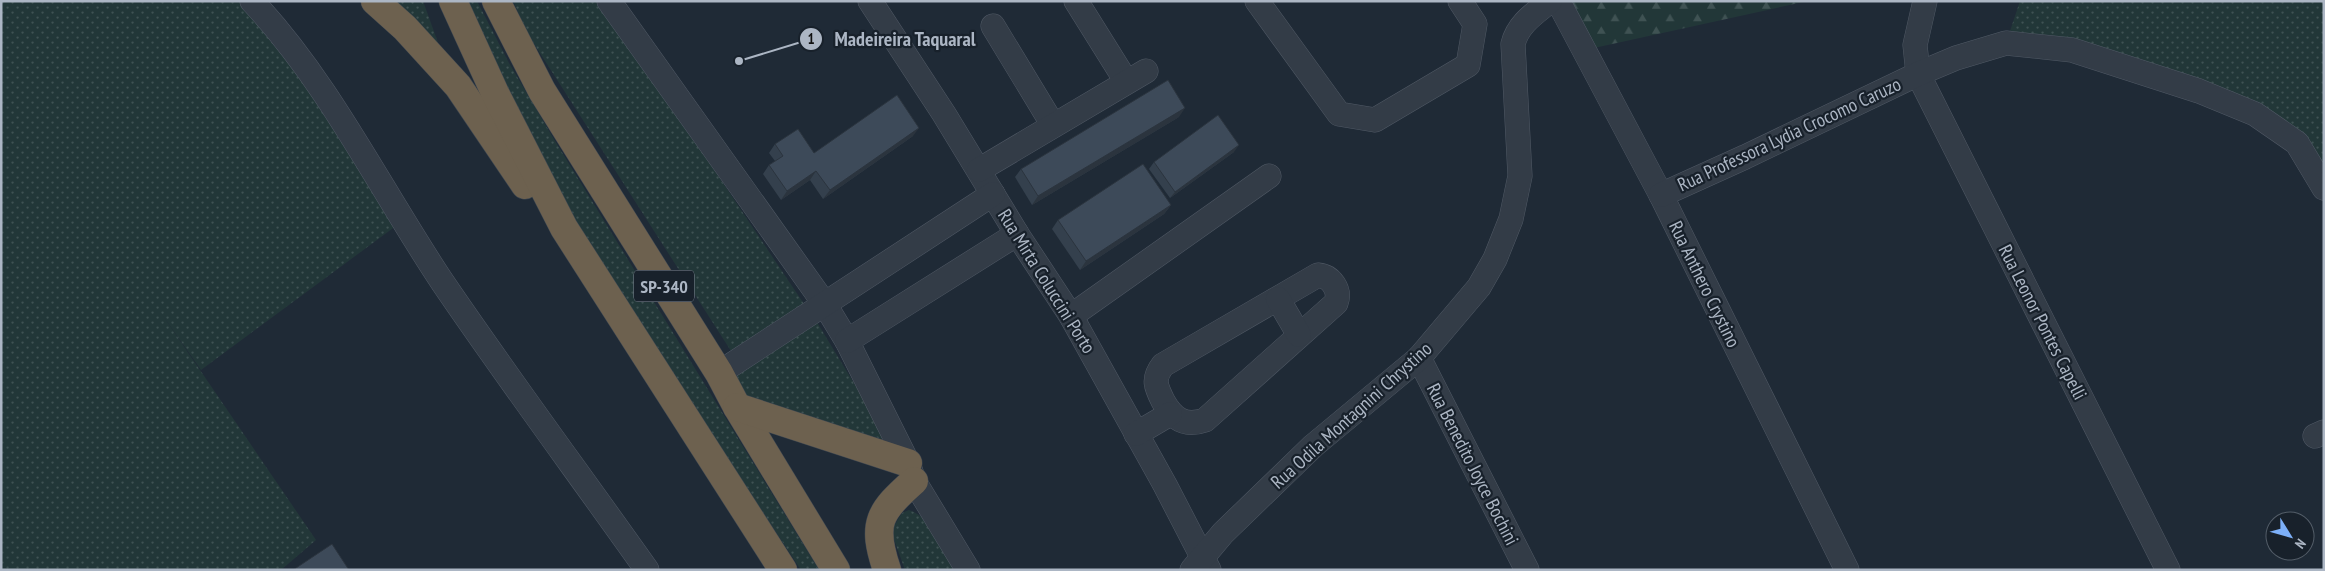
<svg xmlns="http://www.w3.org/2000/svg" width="2325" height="571" font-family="'PT Sans Narrow',sans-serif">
	<defs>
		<pattern id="grass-dots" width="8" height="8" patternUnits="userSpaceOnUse" patternTransform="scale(1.25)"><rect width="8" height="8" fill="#223738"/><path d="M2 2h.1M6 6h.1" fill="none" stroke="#3f5253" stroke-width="1.8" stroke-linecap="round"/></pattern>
		<pattern id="forest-firs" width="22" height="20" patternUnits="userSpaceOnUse" patternTransform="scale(1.25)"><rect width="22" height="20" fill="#223738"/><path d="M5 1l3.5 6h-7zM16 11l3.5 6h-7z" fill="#3f5253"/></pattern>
	</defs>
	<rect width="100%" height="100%" fill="#1f2a36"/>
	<g fill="url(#grass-dots)">
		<path d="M 1,1 L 241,1 L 265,15 L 404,220 L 201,370 L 159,310 L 316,540 L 281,570 L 1,570 Z"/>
		<path d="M 386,1 L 423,1 L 441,51 Z"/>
		<path d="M 462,1 L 477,1 L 509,63 L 555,141 L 819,570 L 801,570 L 582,238 Z"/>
		<path d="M 513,1 L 601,1 L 804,304 L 731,351 L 529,36 Z"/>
		<path d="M 2020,1 L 2324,1 L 2324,188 L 2255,114 L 2006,43 Z"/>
		<path d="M 815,319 L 889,441 L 751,402 L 729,374 Z"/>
		<path d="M 909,510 C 933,518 944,549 956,570 L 905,570 L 891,531 L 902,513 Z"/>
	</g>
	<path fill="url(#forest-firs)" d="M 1568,1 L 1808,1 L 1594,48 Z"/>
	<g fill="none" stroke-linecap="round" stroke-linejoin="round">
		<defs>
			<g id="minor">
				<path d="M 252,1 C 330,84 380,189 443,283 C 509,380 579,474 647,570"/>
				<path d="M 609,1 L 824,303 L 847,341 L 908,463 L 914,481 L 968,570"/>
				<path d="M 870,1 L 944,114 L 1017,234 L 1071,316 L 1165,485 L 1209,570"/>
				<path d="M 1076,1 L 1126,81"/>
				<path d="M 1257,1 L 1339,114 L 1375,120 L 1468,65 L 1475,24 L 1460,1"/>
				<path d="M 1558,1 L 1661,195 L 1847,570"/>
				<path d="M 1925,1 L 1915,45 L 1918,74 L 2168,570"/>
				<path d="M 993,26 L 1053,125"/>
				<path d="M 979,170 L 1146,71"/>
				<path d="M 1661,195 L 1745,157 L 1918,74 L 1956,58 L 2006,43 L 2072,50 L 2199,91 L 2255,114 L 2297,143 L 2324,188"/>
				<path d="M 1318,275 C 1331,276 1341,290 1336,303 L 1205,420 C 1185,427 1173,419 1163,401 C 1156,387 1152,379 1163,365 Z"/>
				<path d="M 1278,299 L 1299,335"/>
				<path d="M 1071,316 L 1269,176"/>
				<path d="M 847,341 L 1017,234"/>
				<path d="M 1419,358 L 1527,570"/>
				<path d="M 719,373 L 993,194"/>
				<path d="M 1136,434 L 1170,414"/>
				<path d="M 2315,436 L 2324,432"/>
				<path d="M 1192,570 L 1223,533 L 1313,446 L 1419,358 L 1479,287 L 1495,259 L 1511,219 L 1520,176 L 1513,44 C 1518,24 1534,14 1550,1"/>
			</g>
			<g id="highway">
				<path d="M 375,1 L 405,28 L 458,86 L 525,185"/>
				<path d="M 453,1 L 495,93 L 564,228 L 783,570"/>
				<path d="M 496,1 L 542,91 L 719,373 L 737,407 L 836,570"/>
				<path d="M 737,407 L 908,463"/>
				<path d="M 887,570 C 871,523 879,512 914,481"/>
			</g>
		</defs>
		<use href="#minor" stroke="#505965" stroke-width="25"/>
		<use href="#highway" stroke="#3d4651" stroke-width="29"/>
		<use href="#minor" stroke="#333c47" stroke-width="24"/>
		<use href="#highway" stroke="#6d614f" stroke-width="28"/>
	</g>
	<g fill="#34404d">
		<path d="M 1179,117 L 1032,205 L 1015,177 L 1021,169 Z"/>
		<path d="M 913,136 L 823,199 L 810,180 L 781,200 L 763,174 L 769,165 L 775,161 L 769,153 L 775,144 L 814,153 Z"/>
		<path d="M 1234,152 L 1170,198 L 1149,169 L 1154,162 Z"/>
		<path d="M 1171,205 L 1164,214 L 1080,270 L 1052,229 L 1058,220 Z"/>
	</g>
	<g fill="#2b343e">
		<path d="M 1185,108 L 1179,117 L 1032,205 L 1038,196 Z"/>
		<path d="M 919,128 L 913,136 L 823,199 L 830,190 Z"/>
		<path d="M 1239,145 L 1234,152 L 1170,198 L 1175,192 Z"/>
		<path d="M 816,171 L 810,180 L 781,200 L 787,191 Z"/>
		<path d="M 1171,205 L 1164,214 L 1080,270 L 1086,261 Z"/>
	</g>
	<g fill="#3d4a59" stroke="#2b343e">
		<path d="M 1168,80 L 1185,108 L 1038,196 L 1021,169 Z"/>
		<path d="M 897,95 L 919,128 L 830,190 L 816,171 L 787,191 L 769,165 L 783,156 L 775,144 L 798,129 L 814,153 Z"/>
		<path d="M 1218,115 L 1239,145 L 1175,192 L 1154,162 Z"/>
		<path d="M 1143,164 L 1171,205 L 1086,261 L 1058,220 Z"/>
		<path d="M 332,544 L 349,570 L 293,570 Z"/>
	</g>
	<g text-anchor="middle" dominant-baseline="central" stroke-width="4.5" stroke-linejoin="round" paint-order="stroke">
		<rect fill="#18212b" stroke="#808996" stroke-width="1" x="634" y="270.5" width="60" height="31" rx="4"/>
		<g font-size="18" font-weight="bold" fill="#acb6c4">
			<text x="664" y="286">SP-340</text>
		</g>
		<g font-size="19" fill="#acb6c4" stroke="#18212b">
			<text transform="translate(1789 134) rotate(-25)">Rua Professora Lydia Crocomo Caruzo</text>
			<text transform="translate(1047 281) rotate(58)">Rua Mirta Coluccini Porto</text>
			<text transform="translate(1705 284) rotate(64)">Rua Anthero Crystino</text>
			<text transform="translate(2043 322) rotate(63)">Rua Leonor Pontes Capelli</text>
			<text transform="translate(1351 415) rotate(-42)">Rua Odila Montagnini Chrystino</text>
			<text transform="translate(1473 464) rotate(63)">Rua Benedito Joyce Bochini</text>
		</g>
	</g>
	<path fill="none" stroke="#acb6c4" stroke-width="2" d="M739 61L811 39"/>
	<g fill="#acb6c4" stroke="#18212b" stroke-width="2">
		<circle cx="739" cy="61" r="5"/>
		<circle cx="811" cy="39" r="12"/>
	</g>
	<g font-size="15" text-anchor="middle" font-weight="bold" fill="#111">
		<text x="811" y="44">1</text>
	</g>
	<g font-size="20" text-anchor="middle" font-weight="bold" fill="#acb6c4" stroke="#18212b" stroke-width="4.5" stroke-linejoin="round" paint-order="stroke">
		<text x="905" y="46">Madeireira Taquaral</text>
	</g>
	<rect width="2325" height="571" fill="none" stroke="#acb6c4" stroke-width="5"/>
	<g transform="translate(2290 536) rotate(127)"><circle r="24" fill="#18212b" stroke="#535d68"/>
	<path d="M0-4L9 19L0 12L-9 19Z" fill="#7db0f9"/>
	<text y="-8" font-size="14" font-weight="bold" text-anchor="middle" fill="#acb6c4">N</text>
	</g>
</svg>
